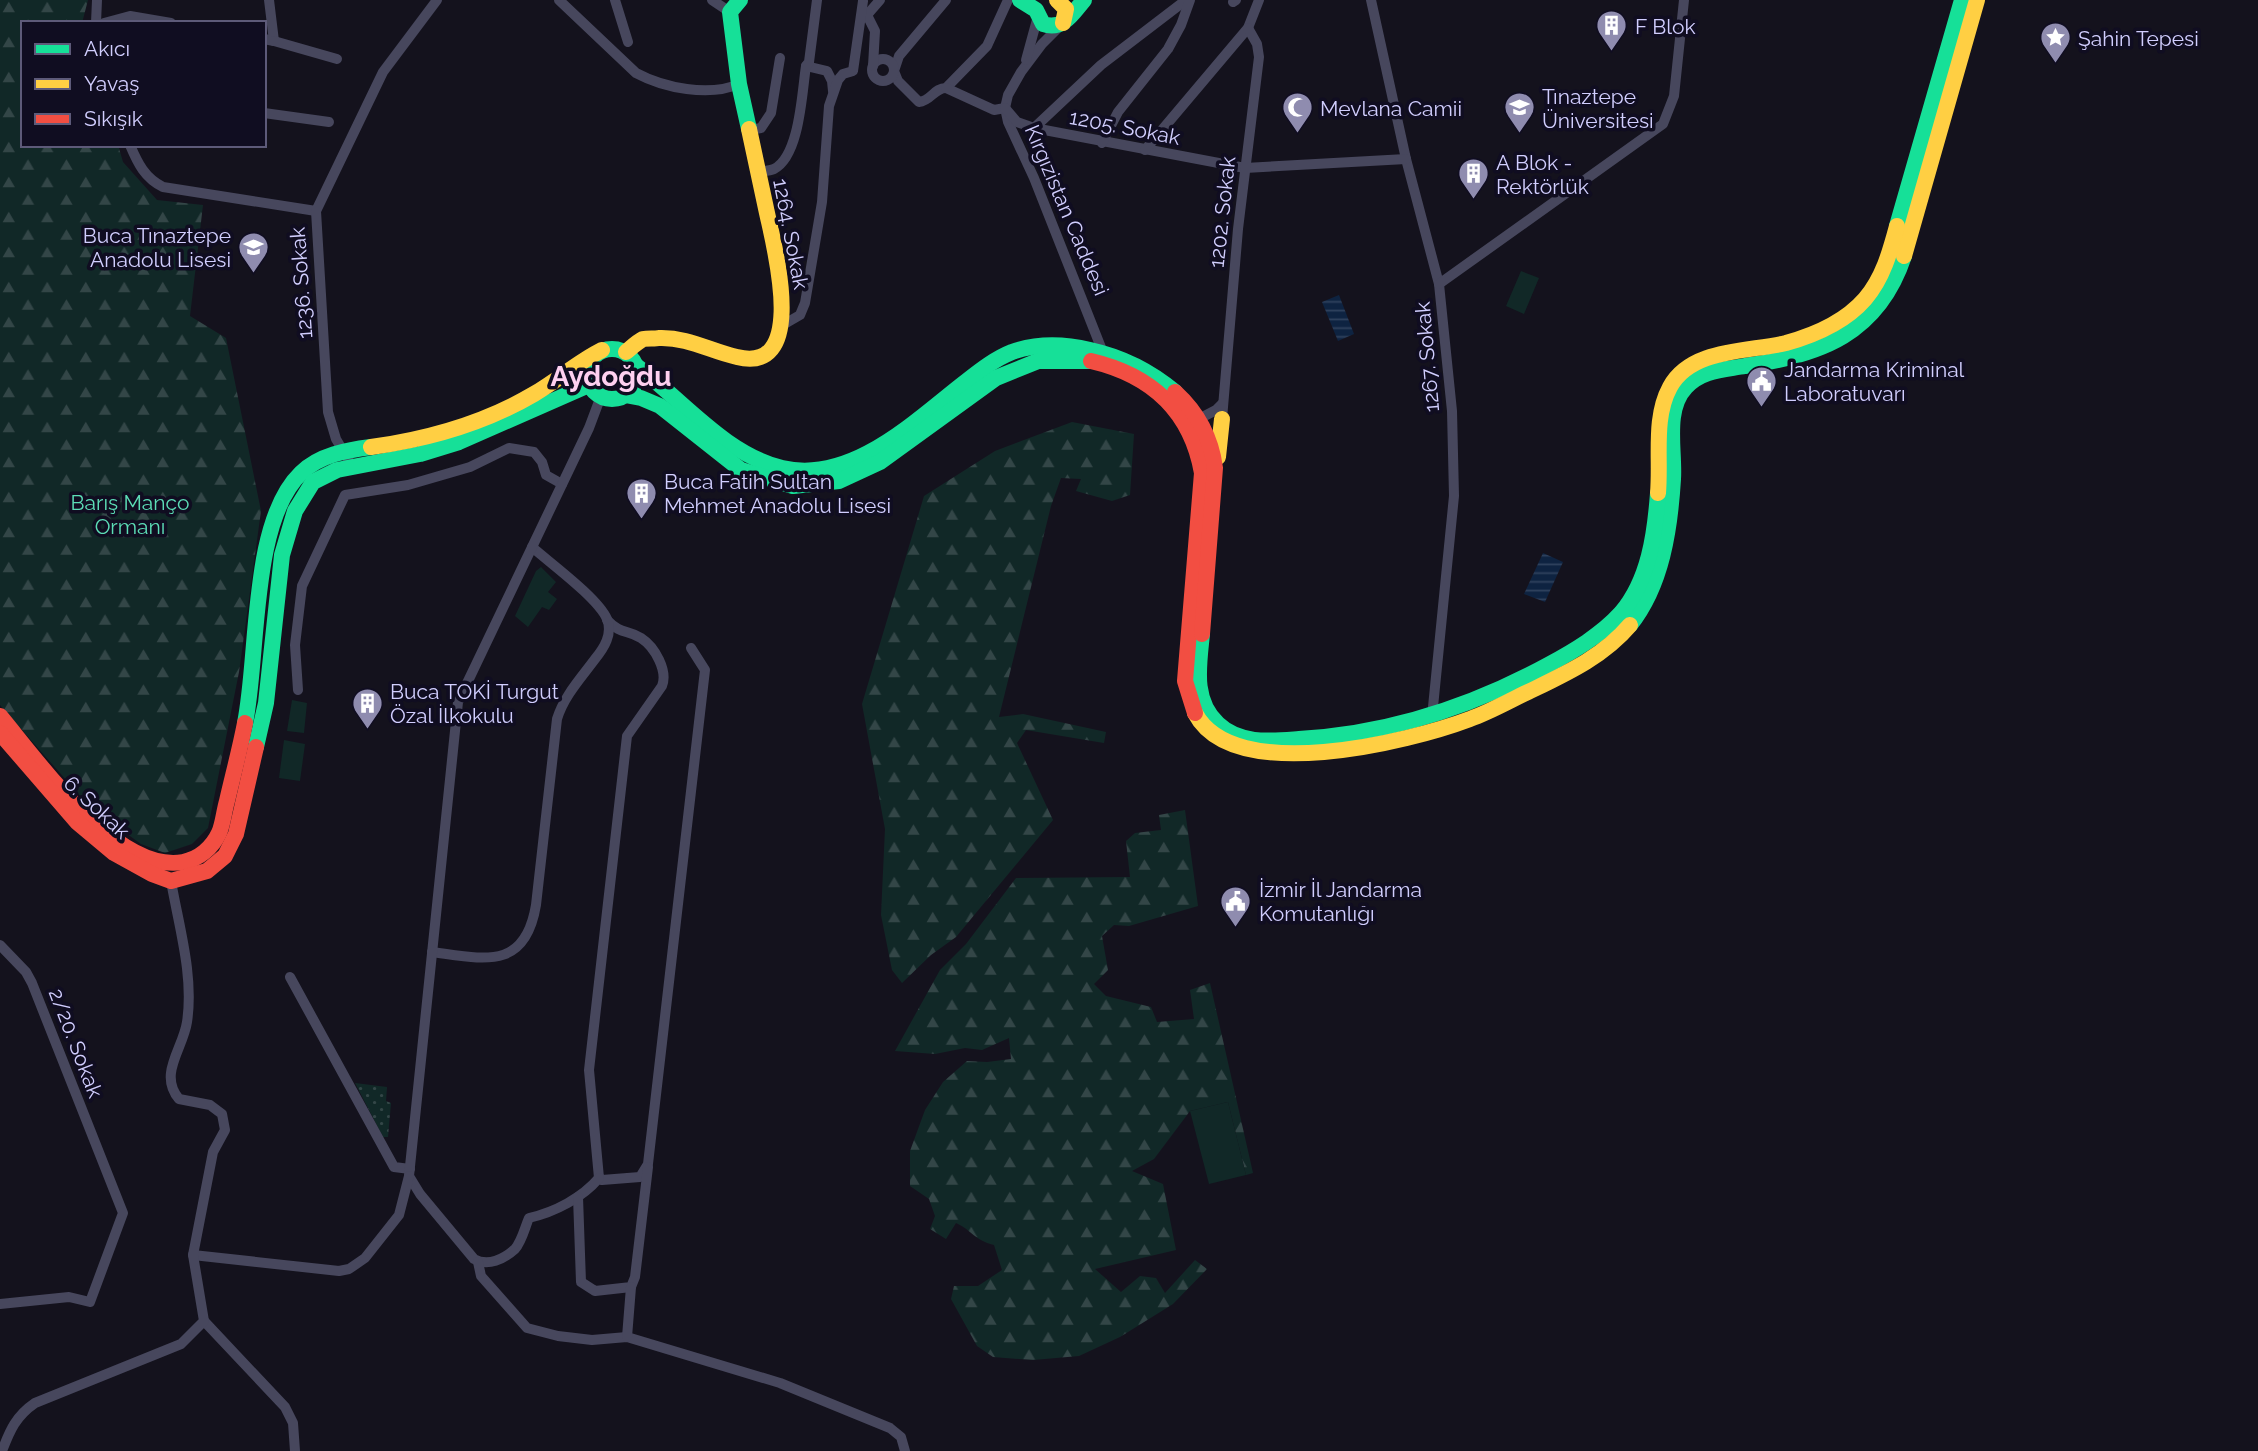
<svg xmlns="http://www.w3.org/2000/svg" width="2258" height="1451" font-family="Raleway,sans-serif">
	<defs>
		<pattern id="forest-firs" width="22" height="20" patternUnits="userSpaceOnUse" patternTransform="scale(1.75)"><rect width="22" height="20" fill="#112827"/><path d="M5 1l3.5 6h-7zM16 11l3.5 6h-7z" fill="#334647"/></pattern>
		<pattern id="park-dots" width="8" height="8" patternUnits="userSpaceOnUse" patternTransform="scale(1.75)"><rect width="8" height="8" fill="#112827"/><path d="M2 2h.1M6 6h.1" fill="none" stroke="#334647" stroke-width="1.8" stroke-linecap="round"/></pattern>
		<pattern id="water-rules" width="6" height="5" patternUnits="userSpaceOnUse" patternTransform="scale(1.75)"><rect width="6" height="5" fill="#0e2341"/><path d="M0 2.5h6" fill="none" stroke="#30425e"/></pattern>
	</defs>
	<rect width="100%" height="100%" fill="#14121d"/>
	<g fill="url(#forest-firs)">
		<path d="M 0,0 L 88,0 L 82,23 L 23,23 L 23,145 L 118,145 L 123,162 L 157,200 L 203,205 L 190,316 L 226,338 L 261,511 L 239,672 L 208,828 L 192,844 L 165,853 L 141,844 L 90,807 L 0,705 Z"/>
		<path d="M 1072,422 L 1134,434 L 1130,495 L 1112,501 L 1076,491 L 1081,479 L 1061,478 L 1051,506 L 999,717 L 1023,714 L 1106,732 L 1104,743 L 1026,730 L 1017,743 L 1053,820 L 956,937 L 931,955 L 902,983 L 892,970 L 881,915 L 885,829 L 862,704 L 924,496 L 995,451 Z"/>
		<path d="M 1185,810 L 1198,906 L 1129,926 L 1114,925 L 1102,936 L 1108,970 L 1094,984 L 1106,996 L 1151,1007 L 1157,1022 L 1194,1019 L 1190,990 L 1210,983 L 1253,1173 L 1246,1175 L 1228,1102 L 1190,1111 L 1154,1159 L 1132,1171 L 1163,1184 L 1176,1250 L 1095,1269 L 1121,1292 L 1140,1276 L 1156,1278 L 1165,1293 L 1195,1260 L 1207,1269 L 1173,1304 L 1120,1337 L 1079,1356 L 1033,1360 L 993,1357 L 977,1346 L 951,1299 L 954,1286 L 978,1286 L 1002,1270 L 994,1245 C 974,1240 973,1231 956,1223 L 946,1239 L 930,1229 L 935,1216 L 929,1199 L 910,1186 L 910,1151 L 925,1110 L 943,1082 L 967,1061 L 987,1062 L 1011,1059 L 1009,1038 L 982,1050 L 965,1048 L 935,1054 L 895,1051 L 940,970 L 966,944 L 1016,878 L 1130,877 L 1126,841 L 1135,833 L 1161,830 L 1159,815 Z"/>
	</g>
	<path fill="url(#park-dots)" d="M 355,1083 L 387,1087 L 386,1101 L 391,1103 L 388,1137 L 383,1137 Z"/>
	<g fill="#112827">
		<path d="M 1521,271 L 1539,278 L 1524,314 L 1506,306 Z"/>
		<path d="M 541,567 L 556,582 L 548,592 L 557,599 L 549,610 L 542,607 L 528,627 L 515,616 L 536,571 Z"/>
		<path d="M 292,700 L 307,703 L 304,733 L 287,731 Z"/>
		<path d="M 284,740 L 305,744 L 300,781 L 279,778 Z"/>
		<path d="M 1228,1102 L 1246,1175 L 1209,1184 L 1190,1111 Z"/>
	</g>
	<g fill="url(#water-rules)">
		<path d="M 1339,295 L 1354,334 L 1338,341 L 1322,302 Z"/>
		<path d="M 1543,553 L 1563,562 L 1545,602 L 1524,594 Z"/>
	</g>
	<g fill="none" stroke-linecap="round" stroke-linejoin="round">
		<g stroke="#47475d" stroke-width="10">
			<path d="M 559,0 L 636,73 C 664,88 709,97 739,84"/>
			<path d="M 615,0 L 628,42"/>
			<path d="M 712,0 L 730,12"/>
			<path d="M 946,0 L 899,56 L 894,71 L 898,81 L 919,102 C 931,101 934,88 946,88 L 987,46 L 1008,0"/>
			<path d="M 1371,0 L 1406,159 L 1439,284 L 1452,411 L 1454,496 L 1432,717"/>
			<path d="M 1233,2 L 1236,0"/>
			<path d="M 96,23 L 97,0"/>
			<path d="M 104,23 L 130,16 L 171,23"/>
			<path d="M 1061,25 L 1042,44 L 1021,72 L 1008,95 L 1005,108 L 1008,122 L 1034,178 L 1104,355"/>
			<path d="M 264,39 L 274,41 L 269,0"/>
			<path d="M 274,41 L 337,59"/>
			<circle cx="883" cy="70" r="11"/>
			<path d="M 1026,60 L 1038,16"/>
			<path d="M 806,66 L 827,71 L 832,81 L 833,91"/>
			<path d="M 873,66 L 875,31 L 867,15 L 880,0"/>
			<path d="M 946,88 L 994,110 L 1005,108"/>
			<path d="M 1005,108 L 1017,122 L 1034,128 L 1245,168 L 1406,159"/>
			<path d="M 264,113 L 329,122"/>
			<path d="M 1034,128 L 1101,65 L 1186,0"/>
			<path d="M 749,130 L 761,128 L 771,113 L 780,58"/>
			<path d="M 1102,143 L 1118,112 L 1168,49 L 1181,25 L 1190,0"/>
			<path d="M 130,145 C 138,164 145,178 163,187 L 316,211"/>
			<path d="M 1145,150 L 1248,28 L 1259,0"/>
			<path d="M 757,172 C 762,171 769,171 774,169 C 800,156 802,91 806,66 L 809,62 L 817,0"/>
			<path d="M 1439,284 L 1663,124 L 1674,96 L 1684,0"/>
			<path d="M 781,326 L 800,315 L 805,303 L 822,202 L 829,106 L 838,80 L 843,74 L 853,71 L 863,1"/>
			<path d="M 1219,421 L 1222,419 L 1238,229 L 1259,57 L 1257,44 L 1248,28"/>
			<path d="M 1193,422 L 1216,410 L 1223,403"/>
			<path d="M 352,466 L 336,439 L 328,412 L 316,211 L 383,72 L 437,0"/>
			<path d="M 607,620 C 621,635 627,629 641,638 C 655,647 668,671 662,686 L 627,736 L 589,1070 L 599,1178 L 602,1180 L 640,1177 L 648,1164 L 705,670 L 691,648"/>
			<path d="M 298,690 L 295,645 L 302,586 L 345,495 L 408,485 L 470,467 L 509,448 L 534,452 L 542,462 L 546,475 L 562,484"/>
			<path d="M 0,945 L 26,972 L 32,983 L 123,1213 L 90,1302 L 69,1297 L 0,1304"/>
			<path d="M 432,952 C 484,959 525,971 536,905 L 557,719 C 564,696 581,678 595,659 C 604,648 613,634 607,619 C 598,598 550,563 532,547"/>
			<path d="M 290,977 L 394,1167 L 410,1169"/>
			<path d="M 599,1178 C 582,1198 555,1212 529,1218 C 525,1227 522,1241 515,1249 C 504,1259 488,1267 474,1259 L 420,1194 L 409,1176 L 458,702 L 589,428 L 601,396"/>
			<path d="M 578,1197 L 581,1282 L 595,1291 L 631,1287 L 635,1277 L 648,1167"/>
			<path d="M 193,1255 L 339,1271 L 349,1269 L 365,1258 L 399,1215 L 409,1176"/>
			<path d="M 478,1262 L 481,1276 L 527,1328 L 558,1336 L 592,1340 L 627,1337 L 780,1383 L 890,1428 L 901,1437 L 905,1451"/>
			<path d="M 204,1321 L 285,1407 L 293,1423 L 295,1451"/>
			<path d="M 627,1337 L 631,1287"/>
			<path d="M 2,1451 C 10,1430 16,1416 35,1403 L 181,1344 L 204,1321 L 193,1255 L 213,1152 L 225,1130 L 222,1114 L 210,1105 L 179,1099 C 158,1074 183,1049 187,1022 C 194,976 179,927 171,881"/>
		</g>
		<g stroke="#16e098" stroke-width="16">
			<path d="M 740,0 L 730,12 L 739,84 L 749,129"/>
			<path d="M 1020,0 L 1036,10 L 1043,24 C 1063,31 1073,13 1084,0"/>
			<path d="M 1897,226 L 1962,0"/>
			<circle cx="612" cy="374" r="25"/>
			<path d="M 635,365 C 682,399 724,454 782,468 C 849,484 911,425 959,387 C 976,374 992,360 1012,352 C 1037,343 1065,344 1090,350 C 1122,357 1150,371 1175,392"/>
			<path d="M 625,395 L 641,398 L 660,406 L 741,470 L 793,486 L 839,481 L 880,462 L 996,378 L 1038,361 L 1091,361"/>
			<path d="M 1630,625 C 1662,585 1670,529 1673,479 C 1675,451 1664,410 1686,387 C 1702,370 1723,370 1745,366 C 1821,355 1878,334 1904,256"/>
			<path d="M 1202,634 C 1199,665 1192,700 1218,724 C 1240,745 1272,741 1299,739 C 1387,734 1471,707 1548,665 C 1574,651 1601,635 1621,613 C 1649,580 1655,534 1658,493"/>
			<path d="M 245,723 C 259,655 250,522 301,473 C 319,455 347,450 371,447"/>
			<path d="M 256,747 L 266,703 L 282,555 L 295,511 L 313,482 L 337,470 L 420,454 L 459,442 L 589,385"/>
		</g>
		<g stroke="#ffcf43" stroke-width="16">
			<path d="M 1057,0 L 1066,9 L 1063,23"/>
			<path d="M 1904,256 L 1977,0"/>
			<path d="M 626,352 C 631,348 637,342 643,339 C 648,338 655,339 659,338 C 688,337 710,351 737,357 C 809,375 774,246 767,213 C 761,185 755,157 749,129"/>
			<path d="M 371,447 C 429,439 483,424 534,394 C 558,380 578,362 602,350"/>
			<path d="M 1218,457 L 1222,419"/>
			<path d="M 1658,493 C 1661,458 1653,418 1670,387 C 1691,348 1749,352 1786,343 C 1815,335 1845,322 1865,299 C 1883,278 1890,252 1897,226"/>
			<path d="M 1195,713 C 1233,786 1409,742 1470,719 C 1490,712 1509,701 1528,692 C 1565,674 1603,657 1630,625"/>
		</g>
		<g stroke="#f24e42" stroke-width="16">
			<path d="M 1091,361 C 1151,375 1191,411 1202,473 L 1185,681 L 1195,713"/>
			<path d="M 1175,392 C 1198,413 1211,437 1215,468 L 1202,634"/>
			<path d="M 0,716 C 37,760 117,874 183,862 C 199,859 212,848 219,833 C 223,824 224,811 227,801 C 233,775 240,749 245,723"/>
			<path d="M 0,733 L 77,822 L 114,853 L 152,874 L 171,881 L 207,871 L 225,856 L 236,834 L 256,747"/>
		</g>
	</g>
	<defs>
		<symbol id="building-pin" viewBox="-11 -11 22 30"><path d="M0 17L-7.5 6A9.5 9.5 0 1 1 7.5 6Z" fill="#8f8caf" stroke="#100d21"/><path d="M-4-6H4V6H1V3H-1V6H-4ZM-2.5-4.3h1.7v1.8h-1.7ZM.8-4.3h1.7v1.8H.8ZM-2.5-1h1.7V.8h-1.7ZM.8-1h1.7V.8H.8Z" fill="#fff"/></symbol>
		<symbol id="sight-pin" viewBox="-11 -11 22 30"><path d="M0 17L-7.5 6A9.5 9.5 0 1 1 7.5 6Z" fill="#8f8caf" stroke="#100d21"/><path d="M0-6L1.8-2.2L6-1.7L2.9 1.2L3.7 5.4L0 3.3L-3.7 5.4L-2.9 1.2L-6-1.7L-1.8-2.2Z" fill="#fff"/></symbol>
		<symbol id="mosque-pin" viewBox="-11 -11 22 30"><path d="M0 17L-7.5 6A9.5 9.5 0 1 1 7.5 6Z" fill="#8f8caf" stroke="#100d21"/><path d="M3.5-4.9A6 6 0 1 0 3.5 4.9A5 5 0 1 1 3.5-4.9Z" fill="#fff"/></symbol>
		<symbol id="university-pin" viewBox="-11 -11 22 30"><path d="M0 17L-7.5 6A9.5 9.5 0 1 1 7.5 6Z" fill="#8f8caf" stroke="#100d21"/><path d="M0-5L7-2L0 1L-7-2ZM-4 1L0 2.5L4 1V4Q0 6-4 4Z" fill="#fff"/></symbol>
		<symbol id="school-pin" viewBox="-11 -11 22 30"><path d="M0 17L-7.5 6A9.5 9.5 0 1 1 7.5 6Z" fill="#8f8caf" stroke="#100d21"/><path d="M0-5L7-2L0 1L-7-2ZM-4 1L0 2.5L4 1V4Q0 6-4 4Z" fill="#fff"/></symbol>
		<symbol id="civic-pin" viewBox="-11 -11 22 30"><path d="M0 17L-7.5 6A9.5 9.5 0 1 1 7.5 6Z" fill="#8f8caf" stroke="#100d21"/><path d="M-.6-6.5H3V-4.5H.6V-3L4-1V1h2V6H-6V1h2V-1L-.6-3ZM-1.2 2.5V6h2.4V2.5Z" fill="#fff"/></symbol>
	</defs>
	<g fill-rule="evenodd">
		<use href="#building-pin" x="1594" y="8" width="35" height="47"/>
		<use href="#sight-pin" x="2038" y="20" width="35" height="47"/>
		<use href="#mosque-pin" x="1280" y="90" width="35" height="47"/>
		<use href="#university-pin" x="1502" y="90" width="35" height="47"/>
		<use href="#building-pin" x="1456" y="156" width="35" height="47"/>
		<use href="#school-pin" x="236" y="230" width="35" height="47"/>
		<use href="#civic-pin" x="1744" y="364" width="35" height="47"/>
		<use href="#building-pin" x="624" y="476" width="35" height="47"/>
		<use href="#building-pin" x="350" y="686" width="35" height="47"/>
		<use href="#civic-pin" x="1218" y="884" width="35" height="47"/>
	</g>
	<g text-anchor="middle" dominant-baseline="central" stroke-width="7" stroke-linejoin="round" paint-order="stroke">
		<g font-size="21" fill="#d1cefe" stroke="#100d21" text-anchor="start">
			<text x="1635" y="26">F Blok</text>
			<text x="2078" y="38">Şahin Tepesi</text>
			<text x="1542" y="96">Tınaztepe<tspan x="1542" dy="24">Üniversitesi</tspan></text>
			<text x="1320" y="108">Mevlana Camii</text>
			<text x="1496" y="162">A Blok -<tspan x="1496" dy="24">Rektörlük</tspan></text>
			<text x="231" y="235" text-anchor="end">Buca Tınaztepe<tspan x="231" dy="24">Anadolu Lisesi</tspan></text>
			<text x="1784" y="369">Jandarma Kriminal<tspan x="1784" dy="24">Laboratuvarı</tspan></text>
			<text x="664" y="481">Buca Fatih Sultan<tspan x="664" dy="24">Mehmet Anadolu Lisesi</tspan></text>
			<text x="390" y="691">Buca TOKİ Turgut<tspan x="390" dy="24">Özal İlkokulu</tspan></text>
			<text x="1259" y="889">İzmir İl Jandarma<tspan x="1259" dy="24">Komutanlığı</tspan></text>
		</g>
		<g font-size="21" fill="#d1cefe" stroke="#100d21">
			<text transform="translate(1125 127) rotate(11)">1205. Sokak</text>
			<text transform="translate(1067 210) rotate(67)">Kırgızistan Caddesi</text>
			<text transform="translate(1222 212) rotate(-84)">1202. Sokak</text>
			<text transform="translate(791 234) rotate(79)">1264. Sokak</text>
			<text transform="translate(301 283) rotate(-94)">1236. Sokak</text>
			<text transform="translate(1427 357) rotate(-95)">1267. Sokak</text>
			<text transform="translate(97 807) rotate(43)">6. Sokak</text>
			<text transform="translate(76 1043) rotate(69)">2/20. Sokak</text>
		</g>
		<g font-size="21" fill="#5cddb6" stroke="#100d21">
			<text x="130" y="502">Barış Manço<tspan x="130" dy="24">Ormanı</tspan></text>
		</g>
		<g font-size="28" font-weight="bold" fill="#fed0f0" stroke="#100d21">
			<text x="611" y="376">Aydoğdu</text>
		</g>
	</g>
	<rect x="21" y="21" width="245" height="126" fill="#100d21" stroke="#5d5a79" stroke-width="2"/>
	<rect x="35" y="44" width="35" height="10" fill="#16e098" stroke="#5d5a79" stroke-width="2"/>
	<text x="84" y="56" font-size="21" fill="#d1cefe">Akıcı</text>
	<rect x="35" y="79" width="35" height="10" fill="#ffcf43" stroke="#5d5a79" stroke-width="2"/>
	<text x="84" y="91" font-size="21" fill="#d1cefe">Yavaş</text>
	<rect x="35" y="114" width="35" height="10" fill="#f24e42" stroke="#5d5a79" stroke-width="2"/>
	<text x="84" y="126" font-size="21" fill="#d1cefe">Sıkışık</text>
</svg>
